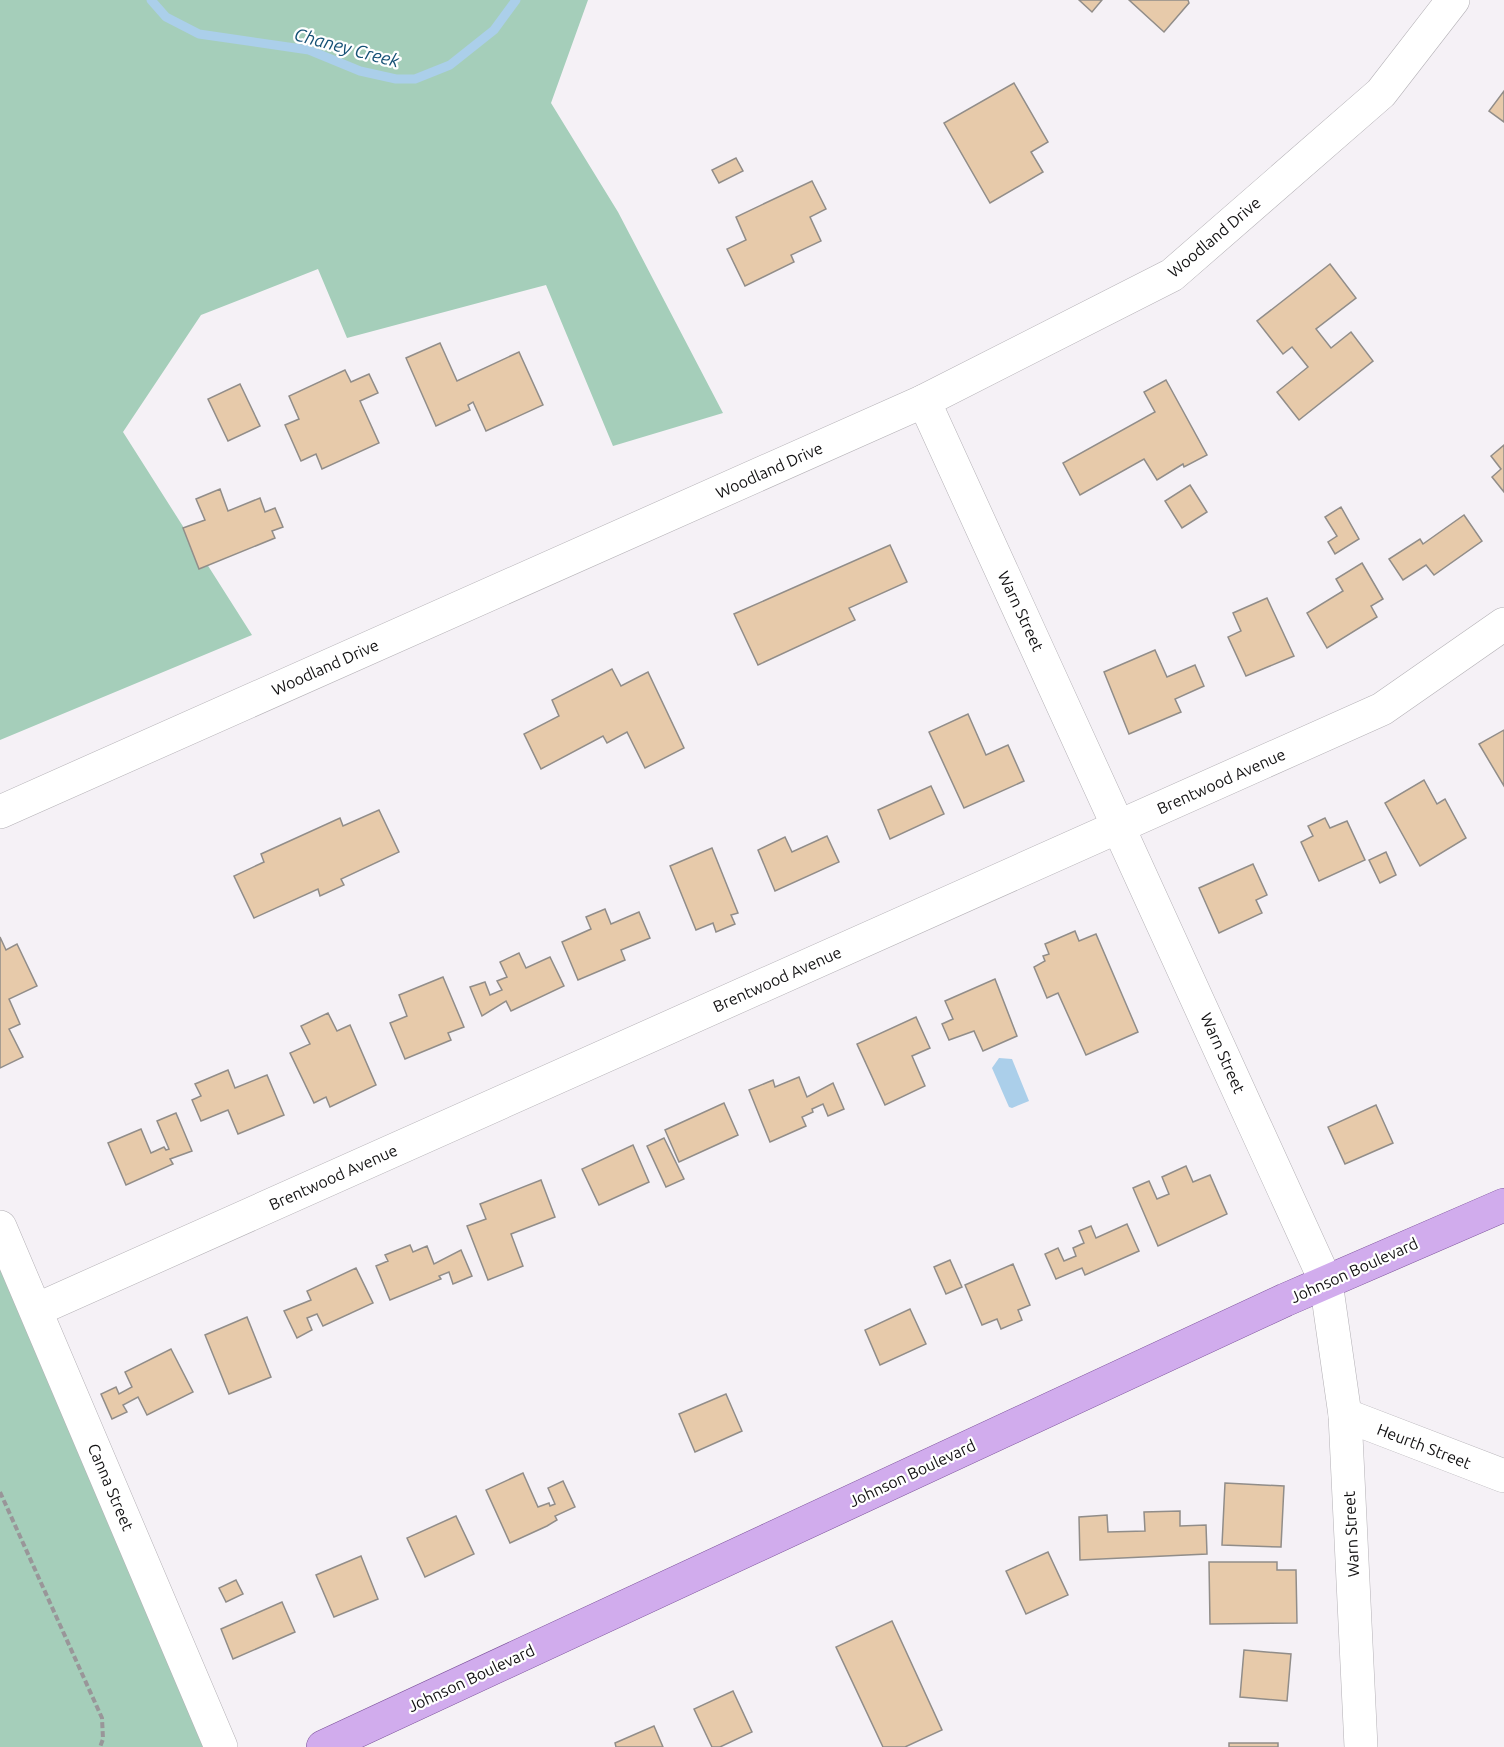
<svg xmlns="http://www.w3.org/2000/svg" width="1504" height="1747" font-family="Ubuntu,sans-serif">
	<rect width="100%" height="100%" fill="#f5f1f6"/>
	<g fill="#a5ceba">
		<path d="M 0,0 L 588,0 L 551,103 L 618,212 L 723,413 L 613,446 L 546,285 L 347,338 L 318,269 L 201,315 L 123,432 L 252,635 L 0,740 Z"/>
		<path d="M 0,1227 L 221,1747 L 0,1747 Z"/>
	</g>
	<path fill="#abcfea" d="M 999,1058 L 1012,1059 L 1029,1101 L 1012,1108 L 1009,1107 L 992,1068 Z"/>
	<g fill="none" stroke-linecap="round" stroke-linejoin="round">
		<path stroke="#abcfea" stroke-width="9" d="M 151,0 L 166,17 L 199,34 L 309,50 L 360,71 L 396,79 L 415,79 L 450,65 L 494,30 L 516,0"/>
	</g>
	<g fill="#e7caaa" stroke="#918d89" stroke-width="1.5">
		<path d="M 1079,0 L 1102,0 L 1092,12 Z"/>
		<path d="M 1129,0 L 1188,0 L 1189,3 L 1164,32 Z"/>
		<path d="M 1014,83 L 1048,142 L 1031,152 L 1043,172 L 990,203 L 944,123 Z"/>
		<path d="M 1504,91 L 1504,122 L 1489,111 Z"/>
		<path d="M 736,158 L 743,171 L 719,183 L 712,170 Z"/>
		<path d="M 812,181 L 826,209 L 810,217 L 821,241 L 791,255 L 794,262 L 745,286 L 727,249 L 746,240 L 736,217 Z"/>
		<path d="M 1330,264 L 1356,298 L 1316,329 L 1331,348 L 1351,332 L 1373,361 L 1299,420 L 1277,392 L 1308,367 L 1292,347 L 1283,354 L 1257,321 Z"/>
		<path d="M 440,343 L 457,381 L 519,352 L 543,405 L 486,431 L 473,402 L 468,405 L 470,410 L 436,426 L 406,358 Z"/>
		<path d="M 345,370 L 351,382 L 369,374 L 378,393 L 360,401 L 379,443 L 322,469 L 316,454 L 301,461 L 285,425 L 299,419 L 289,396 Z"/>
		<path d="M 1166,380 L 1207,455 L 1184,467 L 1183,464 L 1157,480 L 1144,459 L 1080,495 L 1063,463 L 1155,412 L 1144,392 Z"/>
		<path d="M 240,384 L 260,426 L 228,441 L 208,399 Z"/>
		<path d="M 1504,445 L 1504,492 L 1492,477 L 1501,469 L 1491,456 Z"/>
		<path d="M 1190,485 L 1207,512 L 1182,528 L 1165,501 Z"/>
		<path d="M 220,489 L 228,511 L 260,498 L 265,512 L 275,508 L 283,527 L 272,531 L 275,538 L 199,569 L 183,528 L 205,520 L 196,499 Z"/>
		<path d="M 1341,507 L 1359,539 L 1335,554 L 1328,542 L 1337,536 L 1325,517 Z"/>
		<path d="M 1464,515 L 1482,541 L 1434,575 L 1426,565 L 1403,580 L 1389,559 L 1420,539 L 1423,544 Z"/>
		<path d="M 890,545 L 907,582 L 849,608 L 855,620 L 758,665 L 734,614 Z"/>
		<path d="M 1362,563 L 1383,599 L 1371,606 L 1377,617 L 1327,648 L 1307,613 L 1343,591 L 1336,579 Z"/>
		<path d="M 1267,598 L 1294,656 L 1246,676 L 1228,637 L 1241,631 L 1233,613 Z"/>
		<path d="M 1155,650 L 1167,677 L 1195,665 L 1204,686 L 1175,699 L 1181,712 L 1129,734 L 1104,672 Z"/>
		<path d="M 612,669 L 621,686 L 648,672 L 684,748 L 645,768 L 627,732 L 607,743 L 603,736 L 541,769 L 524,734 L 559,716 L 552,700 Z"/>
		<path d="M 968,714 L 986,755 L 1008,745 L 1024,781 L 964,808 L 929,732 Z"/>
		<path d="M 1504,730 L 1504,786 L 1479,744 Z"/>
		<path d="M 1424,780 L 1437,804 L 1445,799 L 1466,838 L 1420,866 L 1385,803 Z"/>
		<path d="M 931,786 L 944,814 L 890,839 L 878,810 Z"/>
		<path d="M 379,810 L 399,852 L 341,879 L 344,885 L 320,896 L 318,889 L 254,918 L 234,876 L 264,862 L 261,854 L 340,818 L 343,826 Z"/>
		<path d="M 1325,818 L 1330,828 L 1347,821 L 1365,860 L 1319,881 L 1301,842 L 1313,836 L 1308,826 Z"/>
		<path d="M 827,836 L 839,862 L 775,891 L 758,850 L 785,837 L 792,852 Z"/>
		<path d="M 712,848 L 738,913 L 731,915 L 735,924 L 716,932 L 713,923 L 696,930 L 670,866 Z"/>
		<path d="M 1386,852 L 1396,875 L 1380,883 L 1369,860 Z"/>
		<path d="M 1253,864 L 1267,895 L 1256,900 L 1262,913 L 1219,933 L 1199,888 Z"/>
		<path d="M 605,909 L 611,924 L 639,912 L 650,938 L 621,950 L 625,960 L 578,980 L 562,942 L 591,929 L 586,917 Z"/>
		<path d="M 1075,931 L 1079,941 L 1096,934 L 1138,1032 L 1086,1055 L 1058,993 L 1047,998 L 1034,967 L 1045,961 L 1043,956 L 1049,954 L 1045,944 Z"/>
		<path d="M 0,937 L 6,950 L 17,944 L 37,986 L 9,999 L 20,1024 L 9,1029 L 23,1057 L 0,1068 Z"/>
		<path d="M 519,953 L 526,968 L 550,957 L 564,986 L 511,1011 L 506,1001 L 482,1016 L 470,987 L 485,982 L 490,995 L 502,990 L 497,981 L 507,977 L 500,962 Z"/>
		<path d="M 443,977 L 464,1027 L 448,1033 L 451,1040 L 405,1059 L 390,1023 L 407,1016 L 399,995 Z"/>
		<path d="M 995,979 L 1017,1036 L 983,1051 L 974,1031 L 949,1040 L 942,1024 L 953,1019 L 945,1001 Z"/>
		<path d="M 328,1013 L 337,1031 L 350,1025 L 376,1085 L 330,1107 L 326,1097 L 314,1103 L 290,1053 L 310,1044 L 301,1026 Z"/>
		<path d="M 916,1017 L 930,1048 L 912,1056 L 925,1086 L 885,1105 L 857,1044 Z"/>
		<path d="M 228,1070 L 235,1088 L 267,1075 L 284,1115 L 238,1134 L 228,1110 L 201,1121 L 192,1100 L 201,1096 L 195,1084 Z"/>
		<path d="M 799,1077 L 807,1097 L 833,1083 L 844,1109 L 828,1116 L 823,1104 L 812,1109 L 813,1112 L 802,1117 L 806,1126 L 770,1142 L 749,1090 L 773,1080 L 775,1087 Z"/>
		<path d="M 724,1103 L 738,1135 L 679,1162 L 665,1130 Z"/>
		<path d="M 1376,1105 L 1393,1143 L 1345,1164 L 1328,1127 Z"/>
		<path d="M 176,1113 L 192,1151 L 170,1159 L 173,1164 L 126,1185 L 108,1143 L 141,1129 L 151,1153 L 164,1147 L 166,1150 L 169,1149 L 157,1121 Z"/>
		<path d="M 664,1138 L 684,1179 L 666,1187 L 647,1146 Z"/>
		<path d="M 633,1145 L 649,1182 L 599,1205 L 582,1169 Z"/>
		<path d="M 1186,1166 L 1193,1182 L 1210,1175 L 1227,1214 L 1158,1246 L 1133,1188 L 1149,1181 L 1157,1199 L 1169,1194 L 1162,1177 Z"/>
		<path d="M 541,1180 L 555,1217 L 511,1234 L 523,1266 L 488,1280 L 467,1226 L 486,1219 L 480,1204 Z"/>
		<path d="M 1127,1224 L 1139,1251 L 1085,1275 L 1082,1268 L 1056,1279 L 1045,1254 L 1058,1248 L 1064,1261 L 1076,1256 L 1073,1248 L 1084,1243 L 1079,1231 L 1091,1226 L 1096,1238 Z"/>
		<path d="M 410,1245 L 413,1252 L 427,1246 L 434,1264 L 461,1250 L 472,1276 L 453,1284 L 449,1272 L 439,1276 L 441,1279 L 390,1300 L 376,1266 L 388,1261 L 385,1255 Z"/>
		<path d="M 950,1260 L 962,1287 L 946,1294 L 934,1267 Z"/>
		<path d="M 1013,1264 L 1030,1305 L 1018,1310 L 1022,1320 L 1001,1329 L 997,1319 L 982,1325 L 965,1285 Z"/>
		<path d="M 356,1268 L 373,1303 L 323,1326 L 317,1314 L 307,1318 L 312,1330 L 297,1338 L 284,1311 L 311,1300 L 307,1291 Z"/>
		<path d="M 910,1309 L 926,1344 L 880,1365 L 865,1330 Z"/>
		<path d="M 247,1317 L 271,1377 L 229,1394 L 205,1335 Z"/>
		<path d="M 171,1349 L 193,1392 L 147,1415 L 138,1397 L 123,1405 L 127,1412 L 112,1419 L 101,1394 L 116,1387 L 119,1394 L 132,1387 L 125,1372 Z"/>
		<path d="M 726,1394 L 742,1431 L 695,1452 L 679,1414 Z"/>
		<path d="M 523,1473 L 538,1507 L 549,1503 L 550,1506 L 555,1504 L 548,1488 L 563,1481 L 575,1507 L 555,1516 L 557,1520 L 547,1526 L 510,1543 L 486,1490 Z"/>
		<path d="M 1225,1483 L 1284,1486 L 1281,1547 L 1222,1545 Z"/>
		<path d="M 1180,1511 L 1180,1526 L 1206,1525 L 1207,1554 L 1080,1560 L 1079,1517 L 1107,1515 L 1108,1532 L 1145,1531 L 1144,1512 Z"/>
		<path d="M 456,1516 L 474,1554 L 425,1577 L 407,1538 Z"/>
		<path d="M 1048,1552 L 1068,1595 L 1026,1614 L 1006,1571 Z"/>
		<path d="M 361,1556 L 378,1599 L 334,1617 L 316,1575 Z"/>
		<path d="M 1209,1562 L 1277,1562 L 1277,1570 L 1296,1570 L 1297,1623 L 1210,1624 Z"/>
		<path d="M 236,1580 L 243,1594 L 226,1602 L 219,1588 Z"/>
		<path d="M 282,1602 L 295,1632 L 233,1659 L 221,1629 Z"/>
		<path d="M 892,1621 L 942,1730 L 905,1747 L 883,1747 L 836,1647 Z"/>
		<path d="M 1244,1650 L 1291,1654 L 1287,1701 L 1240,1697 Z"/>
		<path d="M 733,1691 L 752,1732 L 720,1747 L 712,1747 L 694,1709 Z"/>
		<path d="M 654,1726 L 663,1747 L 616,1747 L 615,1743 Z"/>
		<rect x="1229" y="1743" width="49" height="4"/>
	</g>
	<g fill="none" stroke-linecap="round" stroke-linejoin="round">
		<defs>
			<g id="minor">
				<path d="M 924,401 L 1326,1282 L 1345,1415 L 1361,1747"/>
				<path d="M 0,812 L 924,401 L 1172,275 L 1381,93 L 1453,0"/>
				<path d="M 0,1227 L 221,1747"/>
				<path d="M 36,1310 L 1382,709 L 1504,624"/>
				<path d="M 1345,1415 L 1504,1476"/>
			</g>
			<path id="major" d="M 323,1747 L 1285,1300 L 1504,1205"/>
		</defs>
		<use href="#minor" stroke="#b4b1b6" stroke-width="34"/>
		<use href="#major" stroke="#7a5199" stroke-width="34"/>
		<path stroke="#999699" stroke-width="4" stroke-dasharray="6 3" stroke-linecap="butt" d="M 0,1492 L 102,1718 L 103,1739 L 100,1747"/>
		<use href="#minor" stroke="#fff" stroke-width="33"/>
		<use href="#major" stroke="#d1aced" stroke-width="33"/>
	</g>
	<g text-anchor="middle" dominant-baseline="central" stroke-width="4.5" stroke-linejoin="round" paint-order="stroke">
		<g font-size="16" fill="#121112" stroke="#fff">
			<text transform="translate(1214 237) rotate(-40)">Woodland Drive</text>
			<text transform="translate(769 470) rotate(-24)">Woodland Drive</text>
			<text transform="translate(1021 611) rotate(65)">Warn Street</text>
			<text transform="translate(325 667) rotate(-24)">Woodland Drive</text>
			<text transform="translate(1221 781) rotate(-24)">Brentwood Avenue</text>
			<text transform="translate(777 979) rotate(-24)">Brentwood Avenue</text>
			<text transform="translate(1223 1053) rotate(66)">Warn Street</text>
			<text transform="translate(333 1177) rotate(-24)">Brentwood Avenue</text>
			<text transform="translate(1354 1270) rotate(-24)">Johnson Boulevard</text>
			<text transform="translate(1424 1446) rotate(21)">Heurth Street</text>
			<text transform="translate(912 1473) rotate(-25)">Johnson Boulevard</text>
			<text transform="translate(111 1487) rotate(67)">Canna Street</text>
			<text transform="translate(1351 1534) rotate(-93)">Warn Street</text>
			<text transform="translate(471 1678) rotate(-25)">Johnson Boulevard</text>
		</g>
		<g font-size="18" font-style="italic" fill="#165175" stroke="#fff">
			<text transform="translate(347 47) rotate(15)">Chaney Creek</text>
		</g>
	</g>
</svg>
